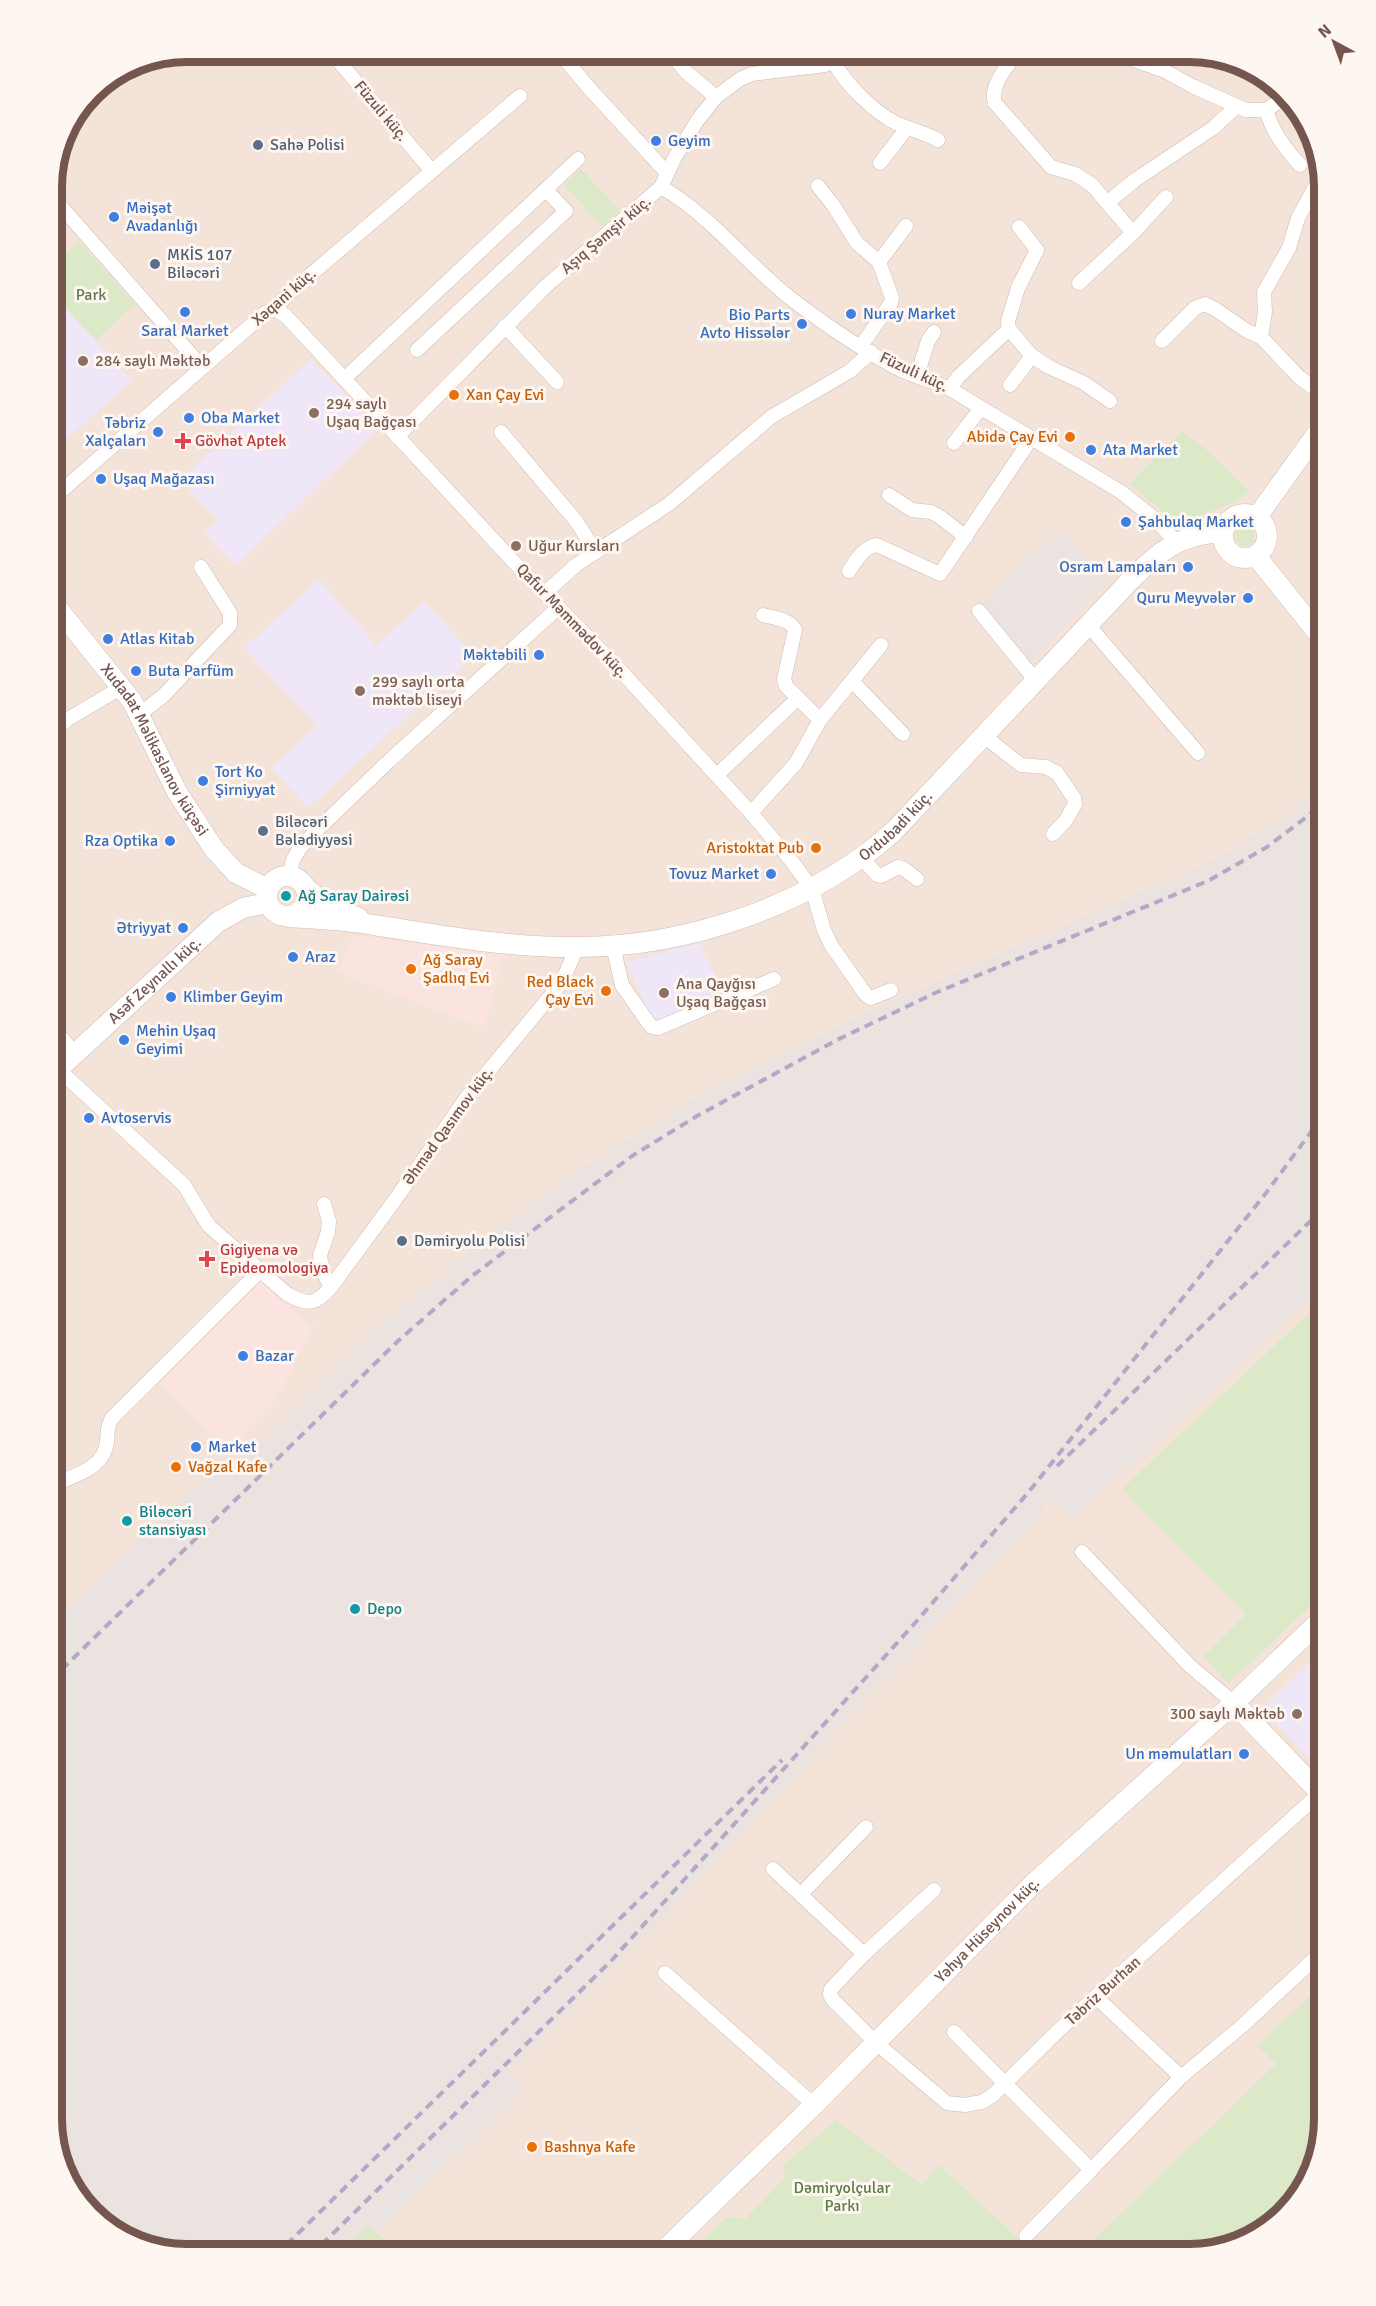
<svg xmlns="http://www.w3.org/2000/svg" width="1376" height="2306" font-family="Signika,sans-serif">
	<rect width="100%" height="100%" fill="#fbf2ea"/>
	<path fill="#f3e3d9" d="M 187,51 L 1198,51 L 1265,74 L 1311,127 L 1325,187 L 1325,2120 L 1302,2194 L 1249,2241 L 1189,2255 L 178,2255 L 111,2232 L 65,2179 L 51,2119 L 51,178 L 61,135 L 91,91 L 135,61 Z"/>
	<g fill="#fbe3df">
		<path d="M 353,935 L 504,955 L 484,1028 L 336,972 Z"/>
		<path d="M 260,1281 L 313,1327 L 279,1395 L 228,1451 L 159,1384 Z"/>
	</g>
	<g fill="#ebe3e0">
		<path d="M 1059,529 L 1108,579 L 1029,663 L 981,604 Z"/>
		<path d="M 1325,785 L 1325,1284 L 1073,1518 L 1051,1496 L 1037,1518 L 653,1929 L 508,2073 L 524,2088 L 355,2255 L 178,2255 L 111,2232 L 65,2179 L 51,2119 L 51,1625 L 227,1456 L 237,1463 L 395,1312 L 494,1233 L 576,1172 L 714,1087 L 872,1010 L 1218,858 L 1289,813 Z"/>
	</g>
	<g fill="#efe7f8">
		<path d="M 51,292 L 132,381 L 51,453 Z"/>
		<path d="M 311,359 L 377,429 L 236,566 L 205,534 L 218,520 L 180,480 Z"/>
		<path d="M 319,580 L 376,645 L 425,602 L 474,656 L 308,808 L 271,768 L 317,726 L 244,648 Z"/>
		<path d="M 699,943 L 724,993 L 660,1020 L 650,1015 L 626,962 Z"/>
		<path d="M 1325,1647 L 1325,1775 L 1270,1717 L 1267,1711 L 1270,1701 Z"/>
	</g>
	<g fill="#dbe9c9">
		<path d="M 581,169 L 619,210 L 602,226 L 564,185 Z"/>
		<path d="M 79,242 L 135,304 L 96,340 L 51,292 L 51,268 Z"/>
		<path d="M 1182,431 L 1213,455 L 1249,491 L 1235,502 L 1184,521 L 1168,516 L 1129,484 Z"/>
		<circle cx="1245" cy="536" r="10"/>
		<circle cx="286" cy="896" r="7"/>
		<path d="M 1324,1299 L 1325,1592 L 1229,1683 L 1203,1657 L 1246,1614 L 1122,1489 Z"/>
		<path d="M 1325,1981 L 1325,2120 L 1302,2194 L 1249,2241 L 1189,2255 L 1078,2255 L 1276,2064 L 1258,2046 Z"/>
		<path d="M 836,2120 L 922,2185 L 939,2165 L 1036,2255 L 689,2255 L 727,2217 L 745,2219 L 786,2177 L 783,2166 Z"/>
		<path d="M 367,2226 L 395,2247 L 418,2250 L 423,2255 L 339,2255 Z"/>
	</g>
	<g fill="none" stroke-linecap="round" stroke-linejoin="round">
		<defs>
			<g id="street">
				<path d="M 330,51 L 431,170"/>
				<path d="M 558,51 L 589,88 L 667,173"/>
				<path d="M 669,51 L 686,72 L 716,97"/>
				<path d="M 1018,51 C 1008,66 989,85 995,103 L 1051,167 L 1075,174 L 1092,185 L 1133,233"/>
				<path d="M 1108,51 L 1165,71 L 1192,86 L 1246,110 L 1266,110 L 1285,97"/>
				<path d="M 834,62 C 845,84 876,114 898,124 C 911,130 925,133 938,140"/>
				<path d="M 1266,110 C 1273,133 1284,147 1300,165"/>
				<path d="M 880,163 L 907,128"/>
				<path d="M 818,186 L 833,205 L 857,243 L 879,262 L 892,298 L 891,303 L 861,346"/>
				<path d="M 661,187 C 712,216 748,266 794,301 C 827,326 865,352 903,371 C 918,378 934,381 950,389 L 1121,492 L 1155,519 L 1176,542"/>
				<path d="M 51,195 L 202,367"/>
				<path d="M 1107,203 L 1135,180 L 1213,128 L 1236,107"/>
				<path d="M 1019,227 L 1037,250 L 1018,288 L 1008,321 L 1009,329 L 1032,356 L 1049,367 L 1084,383 L 1110,401"/>
				<path d="M 879,262 L 906,226"/>
				<path d="M 1079,283 L 1133,233 L 1166,197"/>
				<path d="M 275,309 L 286,316 L 513,561 L 619,669 L 751,813 L 790,859 L 812,889 L 824,930 L 831,945 L 866,995 L 871,998 L 891,990"/>
				<path d="M 505,326 L 557,382"/>
				<path d="M 1261,337 L 1265,312 L 1264,292 L 1289,248 L 1298,218 L 1322,174"/>
				<path d="M 1162,341 L 1195,308 L 1205,304 L 1215,309 L 1247,331 L 1261,337 L 1299,377 L 1325,396"/>
				<path d="M 417,350 L 566,211 L 546,190"/>
				<path d="M 917,376 L 928,341 L 934,332"/>
				<path d="M 344,379 L 578,159"/>
				<path d="M 1010,385 L 1032,356"/>
				<path d="M 950,389 L 958,377 L 1009,329"/>
				<path d="M 501,432 L 576,521 L 596,552"/>
				<path d="M 397,437 L 545,287 L 661,187 L 674,159 L 697,121 L 716,97 L 740,79 L 752,74 L 825,65 L 852,51"/>
				<path d="M 954,443 L 981,408"/>
				<path d="M 889,495 L 912,510 L 931,512 L 940,517 L 966,537"/>
				<path d="M 51,500 L 265,313 L 275,309 L 288,294 L 520,96"/>
				<path d="M 849,571 C 856,561 863,547 877,545 L 940,574 L 1031,439"/>
				<path d="M 545,593 L 576,565 L 669,504 L 771,417 L 850,371 L 871,352"/>
				<path d="M 979,611 L 1036,681"/>
				<path d="M 763,615 C 774,618 790,619 795,630 L 784,679 L 786,686 L 820,720"/>
				<path d="M 1089,626 L 1198,753"/>
				<path d="M 852,681 L 903,734"/>
				<path d="M 140,714 L 164,695 L 230,625 L 230,613 L 201,567"/>
				<path d="M 51,734 L 68,719 L 122,687"/>
				<path d="M 984,736 L 1021,765 L 1046,767 L 1057,773 L 1074,798 L 1075,804 L 1066,820 L 1053,834"/>
				<path d="M 717,775 L 798,698"/>
				<path d="M 751,813 L 796,763 L 820,720 L 881,645"/>
				<path d="M 862,858 L 877,875 L 881,876 L 898,867 L 904,869 L 917,879"/>
				<path d="M 289,876 L 293,860 L 300,848 L 318,829 L 390,760 L 559,607"/>
				<path d="M 613,946 L 622,985 L 647,1021 L 652,1027 L 658,1028 L 774,979"/>
				<path d="M 51,1025 L 75,1054"/>
				<path d="M 58,1069 L 184,1185 L 209,1226 L 287,1294 C 307,1305 315,1306 331,1287 L 395,1200 L 467,1097 L 562,982 L 577,947"/>
				<path d="M 324,1204 L 329,1221 L 328,1232 L 320,1255 L 322,1270 L 331,1287"/>
				<path d="M 51,1486 C 69,1477 98,1471 105,1450 C 110,1438 104,1432 112,1418 L 260,1271"/>
				<path d="M 1082,1552 L 1190,1666 L 1234,1703"/>
				<path d="M 773,1869 L 864,1954 L 831,1989 L 830,1995 L 833,2000 L 875,2042 L 947,2103 L 965,2105 L 982,2102 L 993,2095 L 1060,2029 L 1320,1793"/>
				<path d="M 801,1894 L 866,1827"/>
				<path d="M 864,1954 L 934,1890"/>
				<path d="M 665,1973 L 814,2105"/>
				<path d="M 1096,1997 L 1181,2077"/>
				<path d="M 954,2032 L 1091,2170 L 1181,2077 L 1242,2026 L 1325,1949"/>
				<path d="M 1026,2236 L 1091,2170"/>
			</g>
			<g id="secondary">
				<circle cx="1245" cy="536" r="22"/>
				<path d="M 1257,517 L 1325,422"/>
				<path d="M 1256,556 L 1325,642"/>
				<path id="s1" d="M 51,600 L 132,701 L 177,792 L 214,849 L 236,873 L 268,889"/>
				<circle cx="287" cy="896" r="20"/>
				<path d="M 305,887 L 319,899 L 359,918"/>
				<path id="s2" d="M 288,917 C 317,919 346,920 374,925 C 440,935 509,948 577,947 C 687,947 812,905 894,831 L 1124,587 C 1153,557 1178,532 1223,533"/>
				<path id="s3" d="M 51,1076 L 218,922 L 243,908 L 267,903"/>
				<path d="M 1234,1703 L 1325,1798"/>
				<path id="s4" d="M 659,2255 L 814,2105 L 1033,1884 L 1234,1703 L 1325,1616"/>
			</g>
		</defs>
		<use href="#street" stroke="#cfbbb3" stroke-width="15"/>
		<use href="#secondary" stroke="#d2bab1" stroke-width="21"/>
		<use href="#street" stroke="#fff" stroke-width="14"/>
		<use href="#secondary" stroke="#fff" stroke-width="20"/>
		<g stroke="#b3a8c6" stroke-width="4" stroke-dasharray="9 6" stroke-linecap="butt">
			<path d="M 1057,1466 L 1325,1207"/>
			<path d="M 51,1680 L 398,1341 L 472,1276 L 632,1156 L 697,1116 L 837,1040 L 935,993 L 1208,881 L 1267,847 L 1325,803"/>
			<path d="M 276,2255 L 782,1760"/>
			<path d="M 311,2255 L 611,1961 L 915,1623 L 1027,1494 L 1266,1193 L 1325,1113"/>
		</g>
	</g>
	<g fill="#3f7fe0" stroke="#fef7f1" stroke-width="2">
		<circle cx="656" cy="141" r="6"/>
		<circle cx="114" cy="217" r="6"/>
		<circle cx="185" cy="312" r="6"/>
		<circle cx="851" cy="314" r="6"/>
		<circle cx="802" cy="324" r="6"/>
		<circle cx="189" cy="418" r="6"/>
		<circle cx="158" cy="432" r="6"/>
		<circle cx="1091" cy="450" r="6"/>
		<circle cx="101" cy="479" r="6"/>
		<circle cx="1126" cy="522" r="6"/>
		<circle cx="1188" cy="567" r="6"/>
		<circle cx="1248" cy="598" r="6"/>
		<circle cx="108" cy="639" r="6"/>
		<circle cx="539" cy="655" r="6"/>
		<circle cx="136" cy="671" r="6"/>
		<circle cx="203" cy="781" r="6"/>
		<circle cx="170" cy="841" r="6"/>
		<circle cx="771" cy="874" r="6"/>
		<circle cx="183" cy="928" r="6"/>
		<circle cx="293" cy="957" r="6"/>
		<circle cx="171" cy="997" r="6"/>
		<circle cx="124" cy="1040" r="6"/>
		<circle cx="89" cy="1118" r="6"/>
		<circle cx="243" cy="1356" r="6"/>
		<circle cx="196" cy="1447" r="6"/>
		<circle cx="1244" cy="1754" r="6"/>
	</g>
	<g fill="#5c6f8a" stroke="#fef7f1" stroke-width="2">
		<circle cx="258" cy="145" r="6"/>
		<circle cx="155" cy="264" r="6"/>
		<circle cx="263" cy="831" r="6"/>
		<circle cx="402" cy="1241" r="6"/>
	</g>
	<g fill="#8d6e63" stroke="#fef7f1" stroke-width="2">
		<circle cx="83" cy="361" r="6"/>
		<circle cx="314" cy="413" r="6"/>
		<circle cx="516" cy="546" r="6"/>
		<circle cx="360" cy="691" r="6"/>
		<circle cx="664" cy="993" r="6"/>
		<circle cx="1297" cy="1714" r="6"/>
	</g>
	<g fill="#e8710a" stroke="#fef7f1" stroke-width="2">
		<circle cx="454" cy="395" r="6"/>
		<circle cx="1070" cy="437" r="6"/>
		<circle cx="816" cy="848" r="6"/>
		<circle cx="411" cy="969" r="6"/>
		<circle cx="606" cy="991" r="6"/>
		<circle cx="176" cy="1467" r="6"/>
		<circle cx="532" cy="2147" r="6"/>
	</g>
	<g fill="#e0444e" stroke="#fef7f1" stroke-width="2">
		<path d="M180 432h6v6h6v6h-6v6h-6v-6h-6v-6h6z"/>
		<path d="M204 1250h6v6h6v6h-6v6h-6v-6h-6v-6h6z"/>
	</g>
	<g fill="#0f9aa8" stroke="#fef7f1" stroke-width="2">
		<circle cx="286" cy="896" r="6"/>
		<circle cx="127" cy="1521" r="6"/>
		<circle cx="355" cy="1609" r="6"/>
	</g>
	<g text-anchor="middle" dominant-baseline="central" stroke-width="6" stroke-linejoin="round" paint-order="stroke">
		<g font-size="16" fill="#75564f" stroke="#fef7f1">
			<text transform="translate(381 111) rotate(50)">Füzuli küç.</text>
			<text transform="translate(606 235) rotate(-40)">Aşıq Şəmşir küç.</text>
			<text transform="translate(284 297) rotate(-41)">Xəqani küç.</text>
			<text transform="translate(914 372) rotate(25)">Füzuli küç.</text>
			<text transform="translate(572 621) rotate(46)">Qafur Məmmədov küç.</text>
			<text stroke="none"><textPath href="#s1" startOffset="183">Xudadat Məlikaslanov küçəsi</textPath></text>
			<text stroke="none"><textPath href="#s2" startOffset="640">Ordubadi küç.</textPath></text>
			<text stroke="none"><textPath href="#s3" startOffset="141">Asəf Zeynallı küç.</textPath></text>
			<text transform="translate(448 1126) rotate(-54)">Əhməd Qasımov küç.</text>
			<text stroke="none"><textPath href="#s4" startOffset="462">Yəhya Hüseynov küç.</textPath></text>
			<text transform="translate(1103 1991) rotate(-42)">Təbriz Burhan</text>
		</g>
		<g font-size="16" fill="#366cbe" stroke="#fef7f1" text-anchor="start">
			<text x="668" y="141">Geyim</text>
			<text x="126" y="208">Məişət<tspan x="126" dy="18">Avadanlığı</tspan></text>
			<text x="863" y="314">Nuray Market</text>
			<text x="790" y="315" text-anchor="end">Bio Parts<tspan x="790" dy="18">Avto Hissələr</tspan></text>
			<text x="185" y="331" text-anchor="middle">Saral Market</text>
			<text x="201" y="418">Oba Market</text>
			<text x="146" y="423" text-anchor="end">Təbriz<tspan x="146" dy="18">Xalçaları</tspan></text>
			<text x="1103" y="450">Ata Market</text>
			<text x="113" y="479">Uşaq Mağazası</text>
			<text x="1138" y="522">Şahbulaq Market</text>
			<text x="1176" y="567" text-anchor="end">Osram Lampaları</text>
			<text x="1236" y="598" text-anchor="end">Quru Meyvələr</text>
			<text x="120" y="639">Atlas Kitab</text>
			<text x="527" y="655" text-anchor="end">Məktəbili</text>
			<text x="148" y="671">Buta Parfüm</text>
			<text x="215" y="772">Tort Ko<tspan x="215" dy="18">Şirniyyat</tspan></text>
			<text x="158" y="841" text-anchor="end">Rza Optika</text>
			<text x="759" y="874" text-anchor="end">Tovuz Market</text>
			<text x="171" y="928" text-anchor="end">Ətriyyat</text>
			<text x="305" y="957">Araz</text>
			<text x="183" y="997">Klimber Geyim</text>
			<text x="136" y="1031">Mehin Uşaq<tspan x="136" dy="18">Geyimi</tspan></text>
			<text x="101" y="1118">Avtoservis</text>
			<text x="255" y="1356">Bazar</text>
			<text x="208" y="1447">Market</text>
			<text x="1232" y="1754" text-anchor="end">Un məmulatları</text>
		</g>
		<g font-size="16" fill="#4e5e75" stroke="#fef7f1" text-anchor="start">
			<text x="270" y="145">Sahə Polisi</text>
			<text x="167" y="255">MKİS 107<tspan x="167" dy="18">Biləcəri</tspan></text>
			<text x="275" y="822">Biləcəri<tspan x="275" dy="18">Bələdiyyəsi</tspan></text>
			<text x="414" y="1241">Dəmiryolu Polisi</text>
		</g>
		<g font-size="16" fill="#5e7a47" stroke="#fef7f1">
			<text x="91" y="295">Park</text>
			<text x="842" y="2188">Dəmiryolçular<tspan x="842" dy="18">Parkı</tspan></text>
		</g>
		<g font-size="16" fill="#785e54" stroke="#fef7f1" text-anchor="start">
			<text x="95" y="361">284 saylı Məktəb</text>
			<text x="326" y="404">294 saylı<tspan x="326" dy="18">Uşaq Bağçası</tspan></text>
			<text x="528" y="546">Uğur Kursları</text>
			<text x="372" y="682">299 saylı orta<tspan x="372" dy="18">məktəb liseyi</tspan></text>
			<text x="676" y="984">Ana Qayğısı<tspan x="676" dy="18">Uşaq Bağçası</tspan></text>
			<text x="1285" y="1714" text-anchor="end">300 saylı Məktəb</text>
		</g>
		<g font-size="16" fill="#c56008" stroke="#fef7f1" text-anchor="start">
			<text x="466" y="395">Xan Çay Evi</text>
			<text x="1058" y="437" text-anchor="end">Abidə Çay Evi</text>
			<text x="804" y="848" text-anchor="end">Aristoktat Pub</text>
			<text x="423" y="960">Ağ Saray<tspan x="423" dy="18">Şadlıq Evi</tspan></text>
			<text x="594" y="982" text-anchor="end">Red Black<tspan x="594" dy="18">Çay Evi</tspan></text>
			<text x="188" y="1467">Vağzal Kafe</text>
			<text x="544" y="2147">Bashnya Kafe</text>
		</g>
		<g font-size="16" fill="#be3a42" stroke="#fef7f1" text-anchor="start">
			<text x="195" y="441">Gövhət Aptek</text>
			<text x="220" y="1250">Gigiyena və<tspan x="220" dy="18">Epideomologiya</tspan></text>
		</g>
		<g font-size="16" fill="#0d838f" stroke="#fef7f1" text-anchor="start">
			<text x="298" y="896">Ağ Saray Dairəsi</text>
			<text x="139" y="1512">Biləcəri<tspan x="139" dy="18">stansiyası</tspan></text>
			<text x="367" y="1609">Depo</text>
		</g>
	</g>
	<path d="M0 0H1376V2306H0ZM187 62H1189A125 125 0 0 1 1314 187V2119A125 125 0 0 1 1189 2244H187A125 125 0 0 1 62 2119V187A125 125 0 0 1 187 62Z" fill="#fef7f1" fill-rule="evenodd"/>
	<path fill="none" stroke="#75564f" stroke-width="8" d="M187 62H1189A125 125 0 0 1 1314 187V2119A125 125 0 0 1 1189 2244H187A125 125 0 0 1 62 2119V187A125 125 0 0 1 187 62Z"/>
	<g transform="translate(1334 42) rotate(319)" stroke="#fef7f1" stroke-width="4.5" paint-order="stroke">
	<path d="M0-4.5L10 22L0 15L-10 22Z" fill="#75564f"/>
	<text y="-9" font-size="16" font-weight="bold" text-anchor="middle" fill="#75564f">N</text>
	</g>
</svg>
